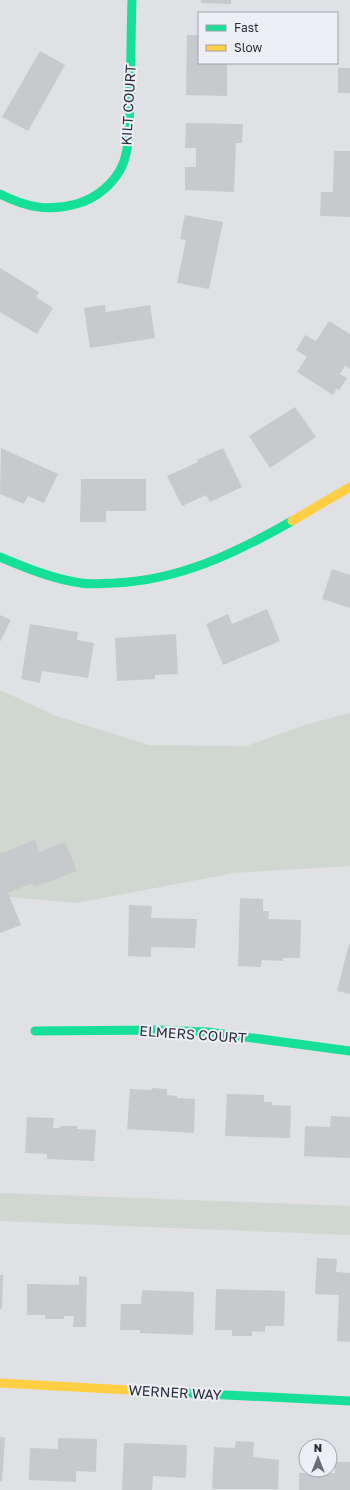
<svg xmlns="http://www.w3.org/2000/svg" width="350" height="1490" font-family="'Golos Text',sans-serif">
	<rect width="100%" height="100%" fill="#dfe1e4"/>
	<g fill="#cfd7d0">
		<path d="M 0,690 L 56,716 L 149,745 L 246,746 L 305,725 L 350,713 L 350,866 L 234,873 L 76,903 L 0,896 Z"/>
		<path d="M 0,1193 L 350,1206 L 350,1235 L 0,1221 Z"/>
	</g>
	<g fill="#c7c9cc">
		<path d="M 201,0 L 231,0 L 231,4 L 201,3 Z"/>
		<path d="M 187,35 L 199,35 L 199,63 L 227,63 L 227,96 L 186,95 Z"/>
		<path d="M 40,51 L 65,65 L 28,131 L 2,117 Z"/>
		<rect x="338" y="68" width="12" height="25"/>
		<path d="M 186,123 L 243,124 L 242,143 L 236,143 L 234,192 L 185,190 L 185,167 L 196,167 L 196,148 L 185,148 Z"/>
		<path d="M 334,151 L 350,151 L 350,217 L 320,216 L 321,192 L 333,192 Z"/>
		<path d="M 185,215 L 223,222 L 209,289 L 177,283 L 186,240 L 180,239 Z"/>
		<path d="M 0,268 L 39,292 L 36,297 L 53,308 L 37,334 L 0,312 Z"/>
		<path d="M 105,305 L 106,312 L 150,305 L 155,338 L 90,348 L 84,308 Z"/>
		<path d="M 329,321 L 350,334 L 350,369 L 345,366 L 340,374 L 347,378 L 339,390 L 337,388 L 333,395 L 297,372 L 307,357 L 296,350 L 305,335 L 316,341 Z"/>
		<path d="M 295,407 L 316,437 L 270,468 L 249,436 Z"/>
		<path d="M 1,448 L 58,474 L 44,503 L 28,496 L 24,504 L 0,494 Z"/>
		<path d="M 223,448 L 242,487 L 210,502 L 206,495 L 182,506 L 167,476 L 198,462 L 197,460 Z"/>
		<path d="M 81,479 L 146,479 L 146,511 L 106,511 L 106,522 L 80,522 Z"/>
		<path d="M 332,569 L 350,575 L 350,608 L 322,599 Z"/>
		<path d="M 267,609 L 280,641 L 223,665 L 206,624 L 228,614 L 232,624 Z"/>
		<path d="M 0,615 L 11,620 L 0,642 Z"/>
		<path d="M 30,624 L 78,632 L 77,640 L 94,643 L 88,678 L 42,671 L 40,683 L 21,679 Z"/>
		<path d="M 176,634 L 178,674 L 155,675 L 155,679 L 117,681 L 115,638 Z"/>
		<path d="M 35,840 L 39,852 L 65,842 L 77,871 L 34,887 L 32,883 L 8,893 L 21,925 L 0,933 L 0,854 Z"/>
		<path d="M 240,898 L 263,899 L 263,911 L 269,911 L 268,919 L 301,920 L 300,958 L 283,958 L 283,961 L 262,960 L 261,967 L 238,966 Z"/>
		<path d="M 129,905 L 152,906 L 151,918 L 197,919 L 195,948 L 151,947 L 151,957 L 128,956 Z"/>
		<path d="M 349,944 L 350,944 L 350,994 L 337,991 Z"/>
		<path d="M 152,1088 L 167,1089 L 167,1095 L 177,1096 L 177,1098 L 195,1099 L 194,1133 L 127,1129 L 130,1089 L 152,1090 Z"/>
		<path d="M 227,1094 L 264,1095 L 264,1102 L 272,1102 L 272,1105 L 291,1106 L 290,1138 L 225,1136 Z"/>
		<path d="M 331,1116 L 350,1117 L 350,1158 L 304,1156 L 305,1126 L 330,1127 Z"/>
		<path d="M 27,1117 L 54,1118 L 53,1128 L 60,1128 L 61,1126 L 77,1126 L 77,1129 L 96,1130 L 94,1161 L 47,1159 L 47,1154 L 25,1153 Z"/>
		<path d="M 317,1258 L 337,1259 L 336,1272 L 350,1273 L 350,1342 L 337,1341 L 339,1295 L 315,1294 Z"/>
		<path d="M 0,1275 L 3,1275 L 2,1309 L 0,1309 Z"/>
		<path d="M 79,1276 L 87,1277 L 86,1327 L 73,1327 L 74,1316 L 64,1316 L 64,1319 L 45,1319 L 45,1315 L 27,1315 L 27,1284 L 79,1285 Z"/>
		<path d="M 216,1289 L 285,1291 L 284,1326 L 265,1326 L 265,1332 L 252,1331 L 252,1336 L 232,1336 L 232,1330 L 215,1330 Z"/>
		<path d="M 142,1290 L 194,1292 L 193,1335 L 140,1333 L 140,1330 L 120,1330 L 121,1304 L 141,1304 Z"/>
		<path d="M 0,1437 L 5,1438 L 2,1481 L 0,1481 Z"/>
		<path d="M 58,1438 L 97,1439 L 96,1472 L 76,1471 L 76,1482 L 29,1480 L 30,1448 L 58,1449 Z"/>
		<path d="M 236,1441 L 254,1442 L 253,1457 L 279,1460 L 278,1489 L 212,1489 L 214,1447 L 235,1448 Z"/>
		<path d="M 124,1443 L 187,1445 L 186,1478 L 153,1476 L 152,1490 L 122,1490 Z"/>
		<path d="M 335,1462 L 350,1462 L 350,1490 L 299,1490 L 299,1473 L 335,1473 Z"/>
	</g>
	<g fill="none" stroke-linecap="round" stroke-linejoin="round">
		<g stroke="#16e098" stroke-width="9">
			<path d="M 0,194 C 25,207 49,212 76,204 C 96,199 115,183 123,164 C 131,143 129,117 130,94 C 131,63 131,31 132,0"/>
			<path d="M 0,557 C 26,568 53,579 81,583 C 92,585 104,583 115,583 C 180,580 236,553 292,521"/>
			<path d="M 35,1031 L 159,1030 L 208,1032 L 350,1051"/>
			<path d="M 166,1392 L 350,1401"/>
		</g>
		<g stroke="#ffcf43" stroke-width="9">
			<path d="M 292,521 L 350,487"/>
			<path d="M 0,1383 L 166,1392"/>
		</g>
	</g>
	<g text-anchor="middle" dominant-baseline="central" stroke-width="4" stroke-linejoin="round" paint-order="stroke">
		<g font-size="14" fill="#282e3c" stroke="#edeff4">
			<text transform="translate(128 105) rotate(-87)">KILT COURT</text>
			<text transform="translate(193 1034) rotate(4)">ELMERS COURT</text>
			<text transform="translate(175 1392) rotate(3)">WERNER WAY</text>
		</g>
	</g>
	<rect x="198" y="12" width="140" height="52" fill="#edeff4" stroke="#9ea2aa"/>
	<rect x="206" y="25" width="20" height="6" fill="#16e098" stroke="#9ea2aa"/>
	<text x="234" y="32" font-size="12" fill="#282e3c">Fast</text>
	<rect x="206" y="45" width="20" height="6" fill="#ffcf43" stroke="#9ea2aa"/>
	<text x="234" y="52" font-size="12" fill="#282e3c">Slow</text>
	<g transform="translate(318 1458)"><circle r="19" fill="#edeff4" stroke="#9ea2aa"/>
	<path d="M0-3L7 15L0 10L-7 15Z" fill="#686d77"/>
	<text y="-6" font-size="11" font-weight="bold" text-anchor="middle" fill="#282e3c">N</text>
	</g>
</svg>
